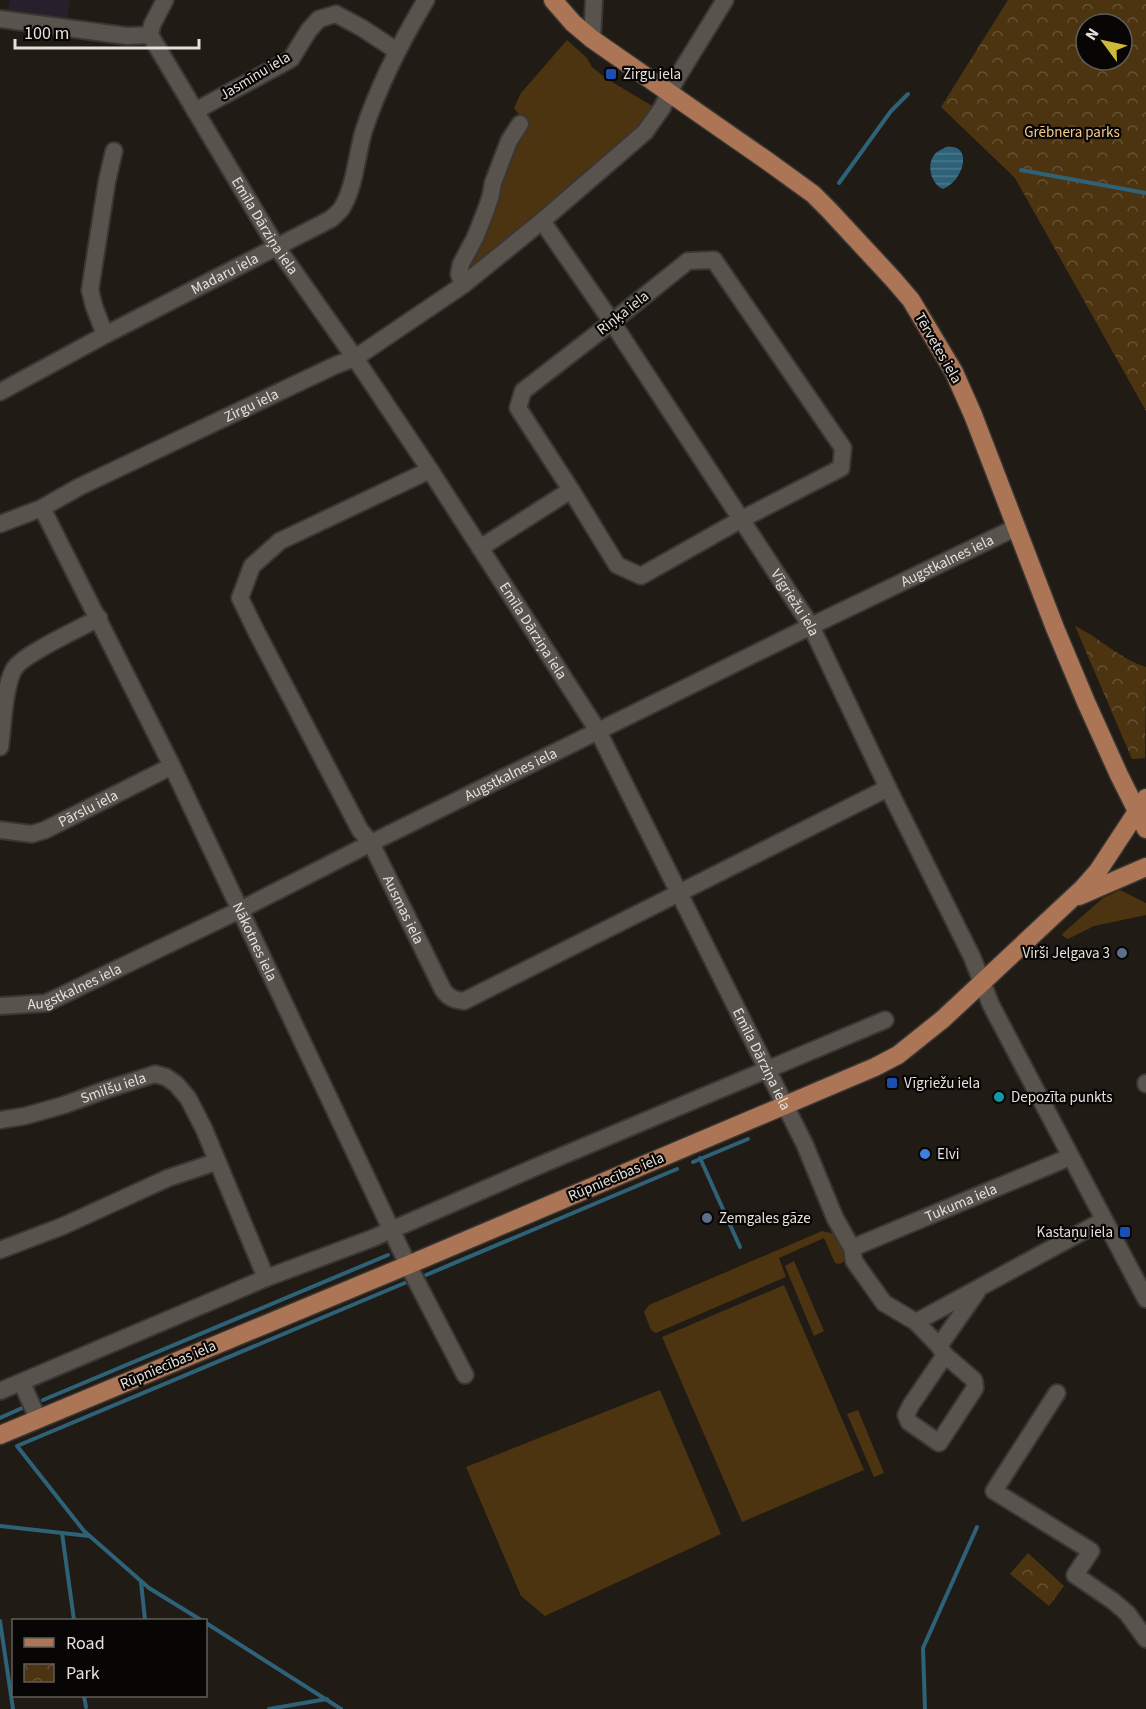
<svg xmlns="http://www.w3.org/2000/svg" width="1146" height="1709" font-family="'Source Sans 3',sans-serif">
	<defs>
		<pattern id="park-crowns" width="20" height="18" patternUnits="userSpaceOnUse" patternTransform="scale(1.5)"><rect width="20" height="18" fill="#4c3411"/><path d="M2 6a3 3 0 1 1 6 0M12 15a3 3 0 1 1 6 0" fill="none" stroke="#665133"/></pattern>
		<pattern id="water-rules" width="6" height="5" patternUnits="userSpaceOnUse" patternTransform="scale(1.5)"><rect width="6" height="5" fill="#2e6278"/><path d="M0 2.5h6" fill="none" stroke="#4c788b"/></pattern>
	</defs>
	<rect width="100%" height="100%" fill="#201b15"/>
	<path fill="#281f2d" d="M 10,0 L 70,0 L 67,19 L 8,10 Z"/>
	<g fill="#4c3411">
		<path d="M 567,40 L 587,58 L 592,67 L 607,79 L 654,107 L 636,133 L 470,274 L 466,271 L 524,130 L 526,124 L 514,108 L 521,93 Z"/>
		<path d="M 1120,890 L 1146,903 L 1146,915 L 1094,926 L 1068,939 L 1063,936 L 1062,934 L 1103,898 Z"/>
		<path d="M 822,1231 L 835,1234 L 847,1254 L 846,1259 C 843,1263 840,1265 835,1263 L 824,1238 L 779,1258 L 786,1277 L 656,1333 L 651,1330 L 644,1312 L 649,1305 Z"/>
		<path d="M 794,1261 L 824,1331 L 814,1336 L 785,1266 Z"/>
		<path d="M 784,1285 L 864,1470 L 742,1522 L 662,1337 Z"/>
		<path d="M 660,1390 L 721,1534 L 545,1616 L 521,1596 L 466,1467 Z"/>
		<path d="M 858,1410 L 884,1473 L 874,1477 L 847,1414 Z"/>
	</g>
	<g fill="url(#park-crowns)" fill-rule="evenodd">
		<path d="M 1008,0 L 1146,0 L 1146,411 L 1015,178 L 941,107 ZM 1086,24 L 1122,24 L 1122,60 L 1086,60 Z"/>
		<path d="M 1075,626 C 1100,638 1120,659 1146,667 L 1145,758 L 1132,759 Z"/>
		<path d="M 1028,1553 L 1064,1586 L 1049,1606 L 1010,1574 Z"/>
	</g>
	<path fill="url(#water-rules)" d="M 946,147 C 974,143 964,181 943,189 C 932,185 926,166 934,155 C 937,151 941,150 946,147 Z"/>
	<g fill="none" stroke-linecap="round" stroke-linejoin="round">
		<g stroke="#2e6278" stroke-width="4">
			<path d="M 1021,170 L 1146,193"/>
			<path d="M 839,183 L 891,111 L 908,94"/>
			<path d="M 700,1158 L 740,1247"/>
			<path d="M 693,1162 L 748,1139"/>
			<path d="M 426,1275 L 677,1169"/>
			<path d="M 43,1400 L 388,1255"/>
			<path d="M 0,1418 L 22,1408"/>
			<path d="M 0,1526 L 89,1536"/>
			<path d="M 62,1533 L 74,1620"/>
			<path d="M 141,1582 L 145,1620"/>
			<path d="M 201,1620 L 149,1588 L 84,1531 L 17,1446 L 407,1282"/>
			<path d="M 0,1621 L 13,1709"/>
			<path d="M 206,1623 L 341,1709"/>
			<path d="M 84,1696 L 86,1707"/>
			<path d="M 269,1709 L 327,1699"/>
			<path d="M 925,1709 L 923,1648 L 977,1527"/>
		</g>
		<defs>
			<g id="minor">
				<path id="s1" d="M 165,0 L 152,25 L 150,35 L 276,246 L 355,358 L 430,470 L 598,731 L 805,1145 L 835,1218 L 852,1248 L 854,1261 L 884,1303 L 916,1322 L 1104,1220"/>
				<path d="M 0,19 L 127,36 L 150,35"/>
				<path d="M 592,39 L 594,0"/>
				<path d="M 195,111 L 291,59 L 309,30 L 319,19 L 336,14 L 362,28 L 397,51"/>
				<path id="s2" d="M 542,221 L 612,322 L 811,626 L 888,788 L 972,957 L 991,1005 L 1146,1299"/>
				<path d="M 714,260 L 843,448 L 841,468 L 740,520 L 641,576 L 617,565 L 571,490 L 518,408 L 523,391 L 612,322 L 688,261 Z"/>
				<path d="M 463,285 L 459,274 L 461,264 L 475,238 L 486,210 L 491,195 L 493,183 L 509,141 L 520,124"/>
				<path d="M 105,335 L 94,306 L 90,290 L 107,181 L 114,151"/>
				<path id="s3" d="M 0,392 L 105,335 L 331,219 C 335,215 341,211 343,206 C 355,185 357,153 364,130 C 379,85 402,40 426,0"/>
				<path id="s4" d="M 430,470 L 280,541 L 252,566 L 240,598 L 256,631 L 360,830 L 371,843 L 443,990 C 449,998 454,1000 464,1001 L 888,788"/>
				<path id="s5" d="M 42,508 L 172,766 L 408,1265 L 465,1375"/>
				<path id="s6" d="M 0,524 L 42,508 L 79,487 L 336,365 L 355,358 L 463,285 L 542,221 L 645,132 L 662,108 L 675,81 L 725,0"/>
				<path d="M 480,548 L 571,490"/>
				<path d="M 0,747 C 3,726 4,687 14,669 C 23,654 81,628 99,618"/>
				<path id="s7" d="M 0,830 L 32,834 L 45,830 L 172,766"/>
				<path id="s8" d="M 0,1006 L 46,1003 L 240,910 L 371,843 L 811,626 L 1017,527"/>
				<path d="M 1146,1083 L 1146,1084"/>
				<path id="s9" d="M 0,1120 L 25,1116 L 64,1105 L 105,1090 L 155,1074 L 166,1077 L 176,1084 L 188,1098 L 204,1129 L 266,1278"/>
				<path id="s10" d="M 852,1248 L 1070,1157"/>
				<path d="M 0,1250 L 63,1226 L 168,1178 L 216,1162"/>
				<path d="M 916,1322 L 939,1346 L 945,1355 L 974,1380 L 975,1388 L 939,1443 L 909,1422 L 906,1415 L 911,1405 L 945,1355"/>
				<path d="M 939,1346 L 977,1292"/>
				<path d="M 22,1383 L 38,1419"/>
				<path d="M 0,1391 L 266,1278 L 373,1238 L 538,1166 L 885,1020"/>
				<path d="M 1057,1393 L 994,1491 L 1091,1551 L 1075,1575 L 1113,1601 L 1127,1613 L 1146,1639"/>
			</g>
			<g id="major">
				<path d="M 553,0 L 573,23 L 592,39 L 766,160 L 813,194 L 829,210 L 893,279 L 911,300 L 954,372 L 973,415 L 1055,628 L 1086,702 L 1119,775 L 1146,829"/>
				<path d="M 1079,896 L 1146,867"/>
				<path d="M 0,1435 L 408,1265 L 875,1067 L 898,1055 L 943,1019 L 1083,888 L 1098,871 L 1146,798"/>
			</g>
		</defs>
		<use href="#minor" stroke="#393633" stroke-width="20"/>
		<use href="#major" stroke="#393633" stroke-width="21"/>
		<use href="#minor" stroke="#58534c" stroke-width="16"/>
		<use href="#major" stroke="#ac7656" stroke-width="18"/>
	</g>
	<g fill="#1a4fb4" stroke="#080604" stroke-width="2">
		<rect x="605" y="68" width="12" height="12" rx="3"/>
		<rect x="886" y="1077" width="12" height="12" rx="3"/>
		<rect x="1119" y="1226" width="12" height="12" rx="3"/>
	</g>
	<g fill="#5c6f8a" stroke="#080604" stroke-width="2">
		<circle cx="1122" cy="953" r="6"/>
		<circle cx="707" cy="1218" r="6"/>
	</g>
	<circle fill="#0f9aa8" stroke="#080604" stroke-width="2" cx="999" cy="1097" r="6"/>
	<circle fill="#3f7fe0" stroke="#080604" stroke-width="2" cx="925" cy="1154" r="6"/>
	<g text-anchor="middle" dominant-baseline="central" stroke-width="4.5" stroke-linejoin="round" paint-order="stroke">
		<g font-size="15" fill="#e4e0dc" stroke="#080604" text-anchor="start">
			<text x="623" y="74">Zirgu iela</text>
			<text x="1110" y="953" text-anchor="end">Virši Jelgava 3</text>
			<text x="904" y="1083">Vīgriežu iela</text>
			<text x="1011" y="1097">Depozīta punkts</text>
			<text x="937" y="1154">Elvi</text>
			<text x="719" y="1218">Zemgales gāze</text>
			<text x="1113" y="1232" text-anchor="end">Kastaņu iela</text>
		</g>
		<g font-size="15" fill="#e4e0dc" stroke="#080604">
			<text transform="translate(255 76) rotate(-31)">Jasmīnu iela</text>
			<text stroke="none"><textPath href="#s1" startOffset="261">Emīla Dārziņa iela</textPath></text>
			<text stroke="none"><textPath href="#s3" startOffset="254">Madaru iela</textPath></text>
			<text transform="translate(623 313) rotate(-38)">Riņķa iela</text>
			<text transform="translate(938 348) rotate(60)">Tērvetes iela</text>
			<text stroke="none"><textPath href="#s6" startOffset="278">Zirgu iela</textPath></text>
			<text stroke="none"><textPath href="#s8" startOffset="1050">Augstkalnes iela</textPath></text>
			<text stroke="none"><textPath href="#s2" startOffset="458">Vīgriežu iela</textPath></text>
			<text stroke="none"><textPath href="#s1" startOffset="747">Emīla Dārziņa iela</textPath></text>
			<text stroke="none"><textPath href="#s8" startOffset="564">Augstkalnes iela</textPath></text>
			<text stroke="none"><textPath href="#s7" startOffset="94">Pārslu iela</textPath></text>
			<text stroke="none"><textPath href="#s4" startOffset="590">Ausmas iela</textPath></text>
			<text stroke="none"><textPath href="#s5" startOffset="483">Nākotnes iela</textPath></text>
			<text stroke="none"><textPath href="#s8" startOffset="78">Augstkalnes iela</textPath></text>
			<text stroke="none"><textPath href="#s1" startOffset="1233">Emīla Dārziņa iela</textPath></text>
			<text stroke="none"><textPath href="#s9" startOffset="118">Smilšu iela</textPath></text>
			<text transform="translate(616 1177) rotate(-23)">Rūpniecības iela</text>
			<text stroke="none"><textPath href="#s10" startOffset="118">Tukuma iela</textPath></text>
			<text transform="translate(168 1365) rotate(-23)">Rūpniecības iela</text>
		</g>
		<g font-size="15" fill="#f9c98b" stroke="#080604">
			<text x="1072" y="132">Grēbnera parks</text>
		</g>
	</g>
	<rect x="12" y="1619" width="195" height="78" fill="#080604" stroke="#605d5a" stroke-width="1.5"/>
	<rect x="24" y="1638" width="30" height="9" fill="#ac7656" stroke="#605d5a" stroke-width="1.5"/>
	<text x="66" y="1649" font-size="18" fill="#e4e0dc">Road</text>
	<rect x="24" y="1664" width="30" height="18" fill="url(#park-crowns)" stroke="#605d5a" stroke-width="1.5"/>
	<text x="66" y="1679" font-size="18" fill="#e4e0dc">Park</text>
	<g transform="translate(1104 42) rotate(303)"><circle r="28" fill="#080604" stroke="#605d5a" stroke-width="1.5"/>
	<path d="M0-4.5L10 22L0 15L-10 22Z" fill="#ccb939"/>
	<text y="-9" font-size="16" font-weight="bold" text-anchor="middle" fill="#e4e0dc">N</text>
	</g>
	<path d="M15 39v9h184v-9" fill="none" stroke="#e4e0dc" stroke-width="3"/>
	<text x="24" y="39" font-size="18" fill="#e4e0dc" stroke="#080604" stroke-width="4.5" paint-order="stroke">100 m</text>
</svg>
